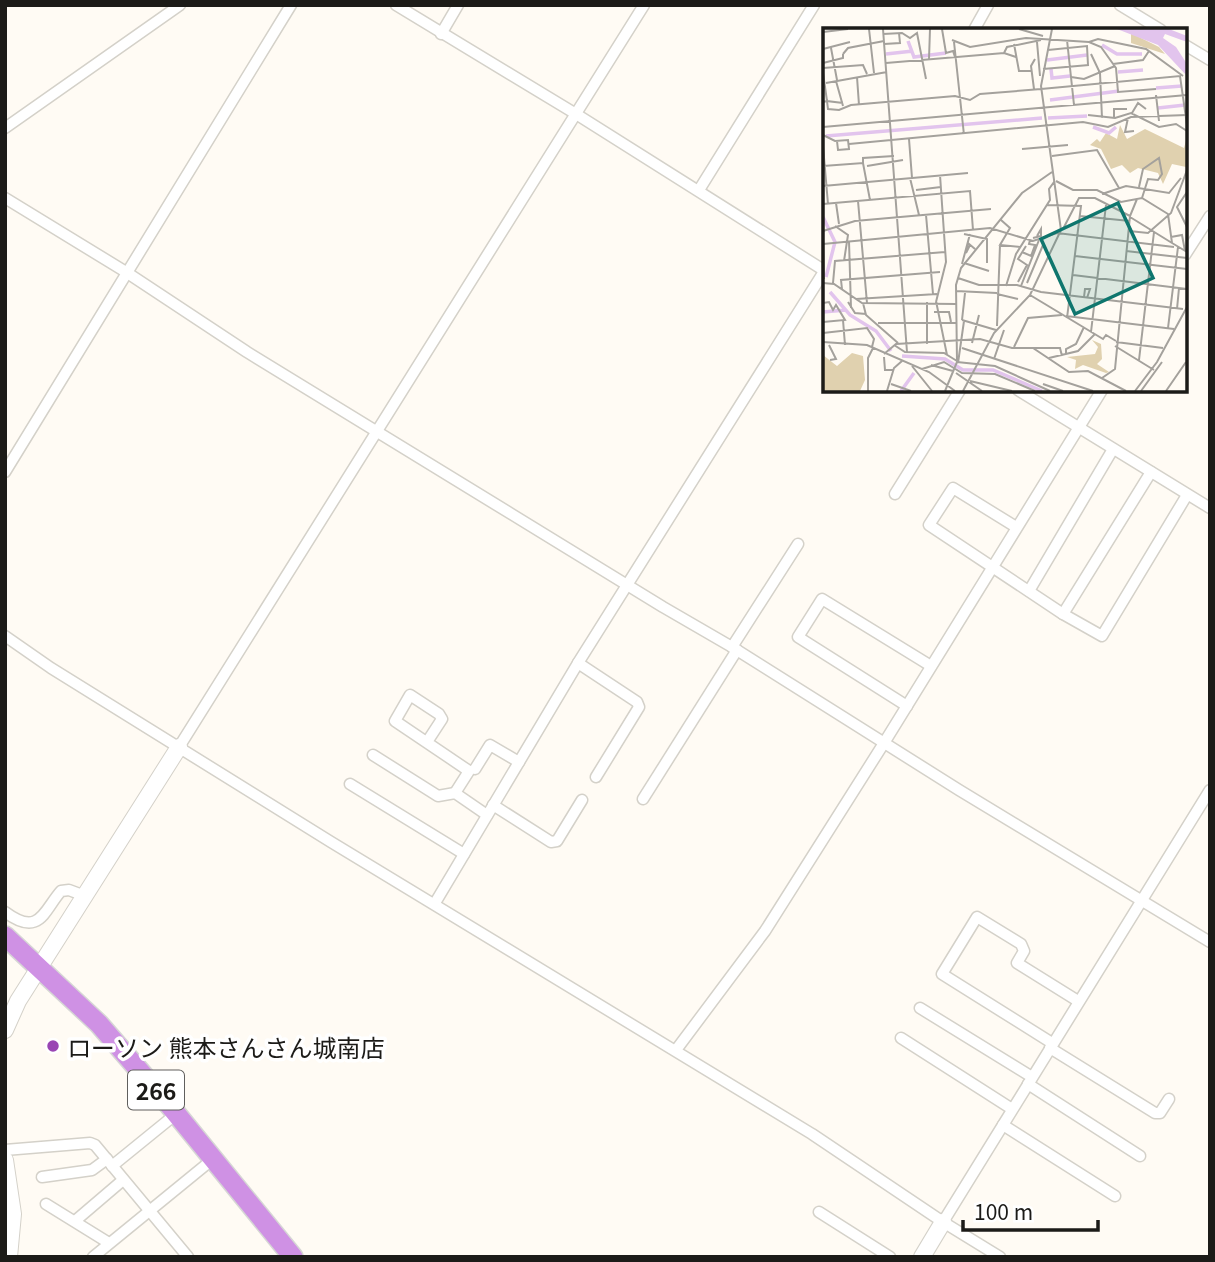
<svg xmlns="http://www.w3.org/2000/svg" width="1215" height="1262" font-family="Georgia,'Noto Sans JP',serif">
	<rect width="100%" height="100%" fill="#fffbf4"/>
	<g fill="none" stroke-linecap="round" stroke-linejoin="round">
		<defs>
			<g id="street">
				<path d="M 396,5 L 576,114 L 825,271"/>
				<path d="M 1120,5 L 1161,30"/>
				<path d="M 974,30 L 988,5"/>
				<path d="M 441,34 L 458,5"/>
				<path d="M 1185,45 L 1210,60"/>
				<path d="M 5,128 L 180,5"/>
				<path d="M 699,190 L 814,5"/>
				<path d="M 5,198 L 126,272 L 247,352 L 663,607 L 732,647 L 959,790 L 1210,942"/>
				<path d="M 1185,255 L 1210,216"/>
				<path d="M 1018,390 L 1210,508"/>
				<path d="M 5,472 L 291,5"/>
				<path d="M 895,494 L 960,390"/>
				<path d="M 1016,527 L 953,488 L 929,525 L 1063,614 L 1102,636 L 1187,495"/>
				<path d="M 1029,591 L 1113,449"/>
				<path d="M 1063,614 L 1151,472"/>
				<path d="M 5,636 L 51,668 L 331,842 L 812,1134 L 943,1222 L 1000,1257"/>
				<path d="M 732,647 L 798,544"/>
				<path d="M 578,663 L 637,702 L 639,707 L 596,777"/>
				<path d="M 907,706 L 798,637 L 822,599 L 931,666"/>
				<path d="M 427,742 L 442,719 L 439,714 L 410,695 L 395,721 L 469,771 L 455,793"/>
				<path d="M 179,747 L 644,5"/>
				<path d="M 373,755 L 438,796 L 455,793 L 487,815"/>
				<path d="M 475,769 L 490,745 L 519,762"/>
				<path d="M 350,784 L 464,854"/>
				<path d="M 643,799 L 737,650"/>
				<path d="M 493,805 L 551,842 L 557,841 L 582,800"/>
				<path d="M 435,903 L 578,663 L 825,270"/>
				<path d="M 5,912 C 40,938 44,910 61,891 L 69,890 L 85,896"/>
				<path d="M 920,1008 L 1032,1077"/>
				<path d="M 901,1038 L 1012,1109"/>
				<path d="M 1052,1043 L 942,974 L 977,917 L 1021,944 L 1024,951 L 1017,963 L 1078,1001"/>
				<path d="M 1050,1048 L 1155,1113 L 1160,1113 L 1169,1099"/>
				<path d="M 676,1050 L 765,931 L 884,743 L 1102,390"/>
				<path d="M 1028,1084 L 1140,1156"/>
				<path d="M 1003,1125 L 1115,1196"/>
				<path d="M 5,1150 L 90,1143 L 95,1145 L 188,1257"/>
				<path d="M 112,1166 L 176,1114"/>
				<path d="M 42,1177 L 92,1170 L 107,1159"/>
				<path d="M 46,1204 L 109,1243"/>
				<path d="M 819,1212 L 890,1257"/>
				<path d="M 75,1221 L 123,1180"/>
				<path d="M 943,1222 L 1210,790"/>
				<path d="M 93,1257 L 213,1159"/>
			</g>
			<g id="secondary">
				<path d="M 5,1030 L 18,1001 L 179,747"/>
				<path d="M 5,1160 L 13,1214 L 9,1257"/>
				<path d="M 922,1257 L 943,1222"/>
			</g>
			<path id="highway" d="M 5,936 L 99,1024 L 170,1106 L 293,1257"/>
		</defs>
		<use href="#street" stroke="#d4d1c9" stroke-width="13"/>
		<use href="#secondary" stroke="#d4d1c9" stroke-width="18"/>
		<use href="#highway" stroke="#d6d6d5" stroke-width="22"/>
		<use href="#street" stroke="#fff" stroke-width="10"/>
		<use href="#secondary" stroke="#fff" stroke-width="16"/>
		<use href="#highway" stroke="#cf91e4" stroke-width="19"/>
	</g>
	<circle fill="#9945b3" stroke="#fff" stroke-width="2.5" cx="53" cy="1046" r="7"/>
	<g text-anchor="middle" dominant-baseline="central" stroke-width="7" stroke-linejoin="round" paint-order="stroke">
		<rect fill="#fff" stroke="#605f5d" stroke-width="2" x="128" y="1070.5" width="56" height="39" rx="5"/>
		<g font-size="23" font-weight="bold" fill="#1c1b18">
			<text x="156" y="1090">266</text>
		</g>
		<g font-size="24" fill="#1c1b18" stroke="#fff" text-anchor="start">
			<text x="67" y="1046">ローソン 熊本さんさん城南店</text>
		</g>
	</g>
	<g transform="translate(823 28)">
		<rect width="364" height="364" fill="#fffbf4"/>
		<path d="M 308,5 L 336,19 L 342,26 L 308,15 ZM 297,97 L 304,111 L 322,101 L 361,120 L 364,109 L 363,139 L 349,136 L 340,156 L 335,145 L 315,140 L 307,145 L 299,137 L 288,141 L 278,121 L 267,117 L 274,111 L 277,114 L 283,105 L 294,111 ZM 269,312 L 278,316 L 279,331 L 274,336 L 286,344 L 283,345 L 260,337 L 252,341 L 253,332 L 244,329 L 272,326 L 275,319 ZM 29,325 L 40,328 L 42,352 L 37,363 L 0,363 L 0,327 L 14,338 Z" fill="#e0d1af"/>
		<path d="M 294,1 L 346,1 L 364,8 L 364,14 L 342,6 L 340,10 L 353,19 L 364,36 L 364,48 L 335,17 Z" fill="#e2c4ed"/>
		<path fill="none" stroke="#e2c4ed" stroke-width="3.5" d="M 85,13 L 91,29 L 123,25M 279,17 L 294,26 L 319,26M 63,26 L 90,23M 224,32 L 264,27M 228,41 L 229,50 L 247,48M 295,44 L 320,42M 333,60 L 359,58M 227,72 L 296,63M 335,80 L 362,77M 225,90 L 264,88M 270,99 L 286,105 L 293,99M 3,108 L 219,90M 0,189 L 12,214 L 3,249M 7,264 L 27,287 L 53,303 L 68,323M 0,284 L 23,282M 79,328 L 122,331 L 140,342 L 170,342 L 219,363M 78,363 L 91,345"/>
		<path fill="none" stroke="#a4a19c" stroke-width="2" d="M 46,1 L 51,45M 60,1 L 84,324M 119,1 L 123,25 L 130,23 L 132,29M 196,1 L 220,8M 0,4 L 25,1M 60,6 L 79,5 L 87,10 L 94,5 L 103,51M 129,12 L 147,19 L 203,10 L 266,14 L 278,19 L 293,40 L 295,64 L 333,61M 244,12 L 251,77M 131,14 L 141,107M 214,14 L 217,48M 266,14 L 275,11 L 323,21 L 360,48M 61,16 L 77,15 L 76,5M 191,16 L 196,43 L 209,43M 8,20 L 14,52M 0,21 L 27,14M 225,22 L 264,18 L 265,37M 181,25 L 184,19 L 218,12M 20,26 L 25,20 L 61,13M 268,26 L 277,45 L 279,90M 106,31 L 107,1M 0,35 L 20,30 L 20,26M 63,35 L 181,25 L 193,29M 290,36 L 320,32 L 326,23M 0,40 L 40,37 L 44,46M 220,41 L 266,37M 0,45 L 4,73 L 20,75M 34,49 L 36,77M 248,49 L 261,51 L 292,38M 13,53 L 20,78M 3,55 L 64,44M 211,61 L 208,38 L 212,31M 218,61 L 357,48 L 364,97M 333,67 L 336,93M 0,74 L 4,73 L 5,81 L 16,82 L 28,77 L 132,68 L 147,72 L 157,66 L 218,61M 309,85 L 315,75 L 323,81M 265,87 L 292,90 L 308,85 L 336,99 L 353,96 L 364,103M 305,90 L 302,104 L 311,103M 291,91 L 291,81 L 304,81M 0,99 L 364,67M 0,107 L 12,113 L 25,112 L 26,121 L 15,122 L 14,113M 86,111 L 89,150M 26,116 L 260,94 L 285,99 L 308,89 L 364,87M 0,118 L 5,176M 199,121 L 245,117M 229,128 L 274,122 L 296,160M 40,135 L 40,130 L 71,128M 0,138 L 40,135 L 47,172M 44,138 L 80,132M 87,150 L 96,187M 233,153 L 250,162 L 274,162 L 298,174 L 319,170 L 345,186 L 349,215 L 364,224M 0,158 L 145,145M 316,159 L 320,141 L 336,130 L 339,146 L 335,152 L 325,151 L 319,170M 93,162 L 118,159M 364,164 L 354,179 L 364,199M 279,166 L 303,158 L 346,165 L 358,150M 35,173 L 44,275M 13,175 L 16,196M 0,176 L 147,163 L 150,202M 224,177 L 258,178 L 244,290M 103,187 L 110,266M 257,188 L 307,193M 307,189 L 349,215M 178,192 L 187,200 L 177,217 L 197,219M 12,198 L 25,207 L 21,233M 240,201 L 256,170 L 272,170 L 307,188M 0,203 L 32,193 L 168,181M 306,203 L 325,205 L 348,185 L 364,142M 141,206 L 164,211 L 164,235M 348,209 L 359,207 L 362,223M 210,210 L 218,208 L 218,201 L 214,208M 26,213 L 28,280M 0,214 L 1,251M 0,216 L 167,200 L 210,213 L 234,205 L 351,219M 147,217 L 143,225 L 145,215 L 152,221M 303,223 L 364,230M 199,224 L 208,228 L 212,217 L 206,216 L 207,212M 252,228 L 364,241M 141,235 L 166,243M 139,236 L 147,206M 250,247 L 364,261M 135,250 L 156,257 L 194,257 L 218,264 L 360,281M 195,254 L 204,237 L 195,231 L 203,218M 0,255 L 11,256 L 39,275 L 133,276M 10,255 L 12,233 L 122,224M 204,255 L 220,217M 183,258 L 193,226 L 227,172 L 226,161 L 231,154M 198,258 L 216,212M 19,261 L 18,252 L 117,244M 133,263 L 174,265M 174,266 L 195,271M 207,267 L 280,311 L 283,307 L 293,313M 261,269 L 262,261 L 267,261 L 264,270M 33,271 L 114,266M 113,273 L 124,327M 25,274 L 32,285 L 43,286M 113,274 L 123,234 L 117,147M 0,275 L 6,274 L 10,282 L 13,277 L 22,292 L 0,294M 40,275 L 43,287 L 75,315M 354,281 L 356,260M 111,284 L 126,284 L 128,294M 243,288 L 351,301M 20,292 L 22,317M 139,292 L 173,302M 139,292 L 142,265M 55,295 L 133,295M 174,298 L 177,217M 345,300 L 355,219M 268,304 L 283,177M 0,305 L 44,300 L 51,311 L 49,319M 0,314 L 44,317 L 106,344 L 132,363M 293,314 L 340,320M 149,315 L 156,287M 104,316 L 104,274M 6,317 L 13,331 L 7,332M 71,317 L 82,324 L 121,325 L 134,333M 292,318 L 331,342M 191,319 L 205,290 L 239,287M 139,320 L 270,363M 210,320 L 246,344 L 265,343 L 303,363M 61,326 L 73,316 L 157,311 L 189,320 L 237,320 L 239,328M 243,327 L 243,321 L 253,316 L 261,299M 61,329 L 62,342 L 70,342M 226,330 L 255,323 L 272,306M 171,331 L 181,302M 316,332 L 331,204M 134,334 L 172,338 L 227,363M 135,335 L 141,293M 108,337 L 130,343M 89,338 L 109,363M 99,341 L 121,334 L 139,345 L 172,346 L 212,363M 133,345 L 159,363M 279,350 L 292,341 L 307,188 L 314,171M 147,353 L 189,363M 68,356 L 88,363M 220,356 L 240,363M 45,363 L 45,330 L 50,320M 64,363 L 71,340 L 79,333M 122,363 L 134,334 L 133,257 L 138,240 L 199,165 L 229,144M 140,363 L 171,305 L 207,267 L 238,202 L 218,58 L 229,1M 312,363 L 334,334 L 364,279M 318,363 L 339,334M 343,363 L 363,334"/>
		<path fill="#0f766e" fill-opacity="0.15" stroke="#0f766e" stroke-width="3.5" d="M 295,175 L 330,250 L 252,286 L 218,211 Z"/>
		<rect width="364" height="364" fill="none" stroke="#1c1b18" stroke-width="3.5"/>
	</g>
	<rect width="1215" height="1262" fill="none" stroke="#1c1b18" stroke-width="14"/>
	<path d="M963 1220v10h135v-10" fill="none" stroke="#1c1b18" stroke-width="3.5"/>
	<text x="974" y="1220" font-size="21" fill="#1c1b18" stroke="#ffffff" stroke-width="5" paint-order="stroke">100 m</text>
</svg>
